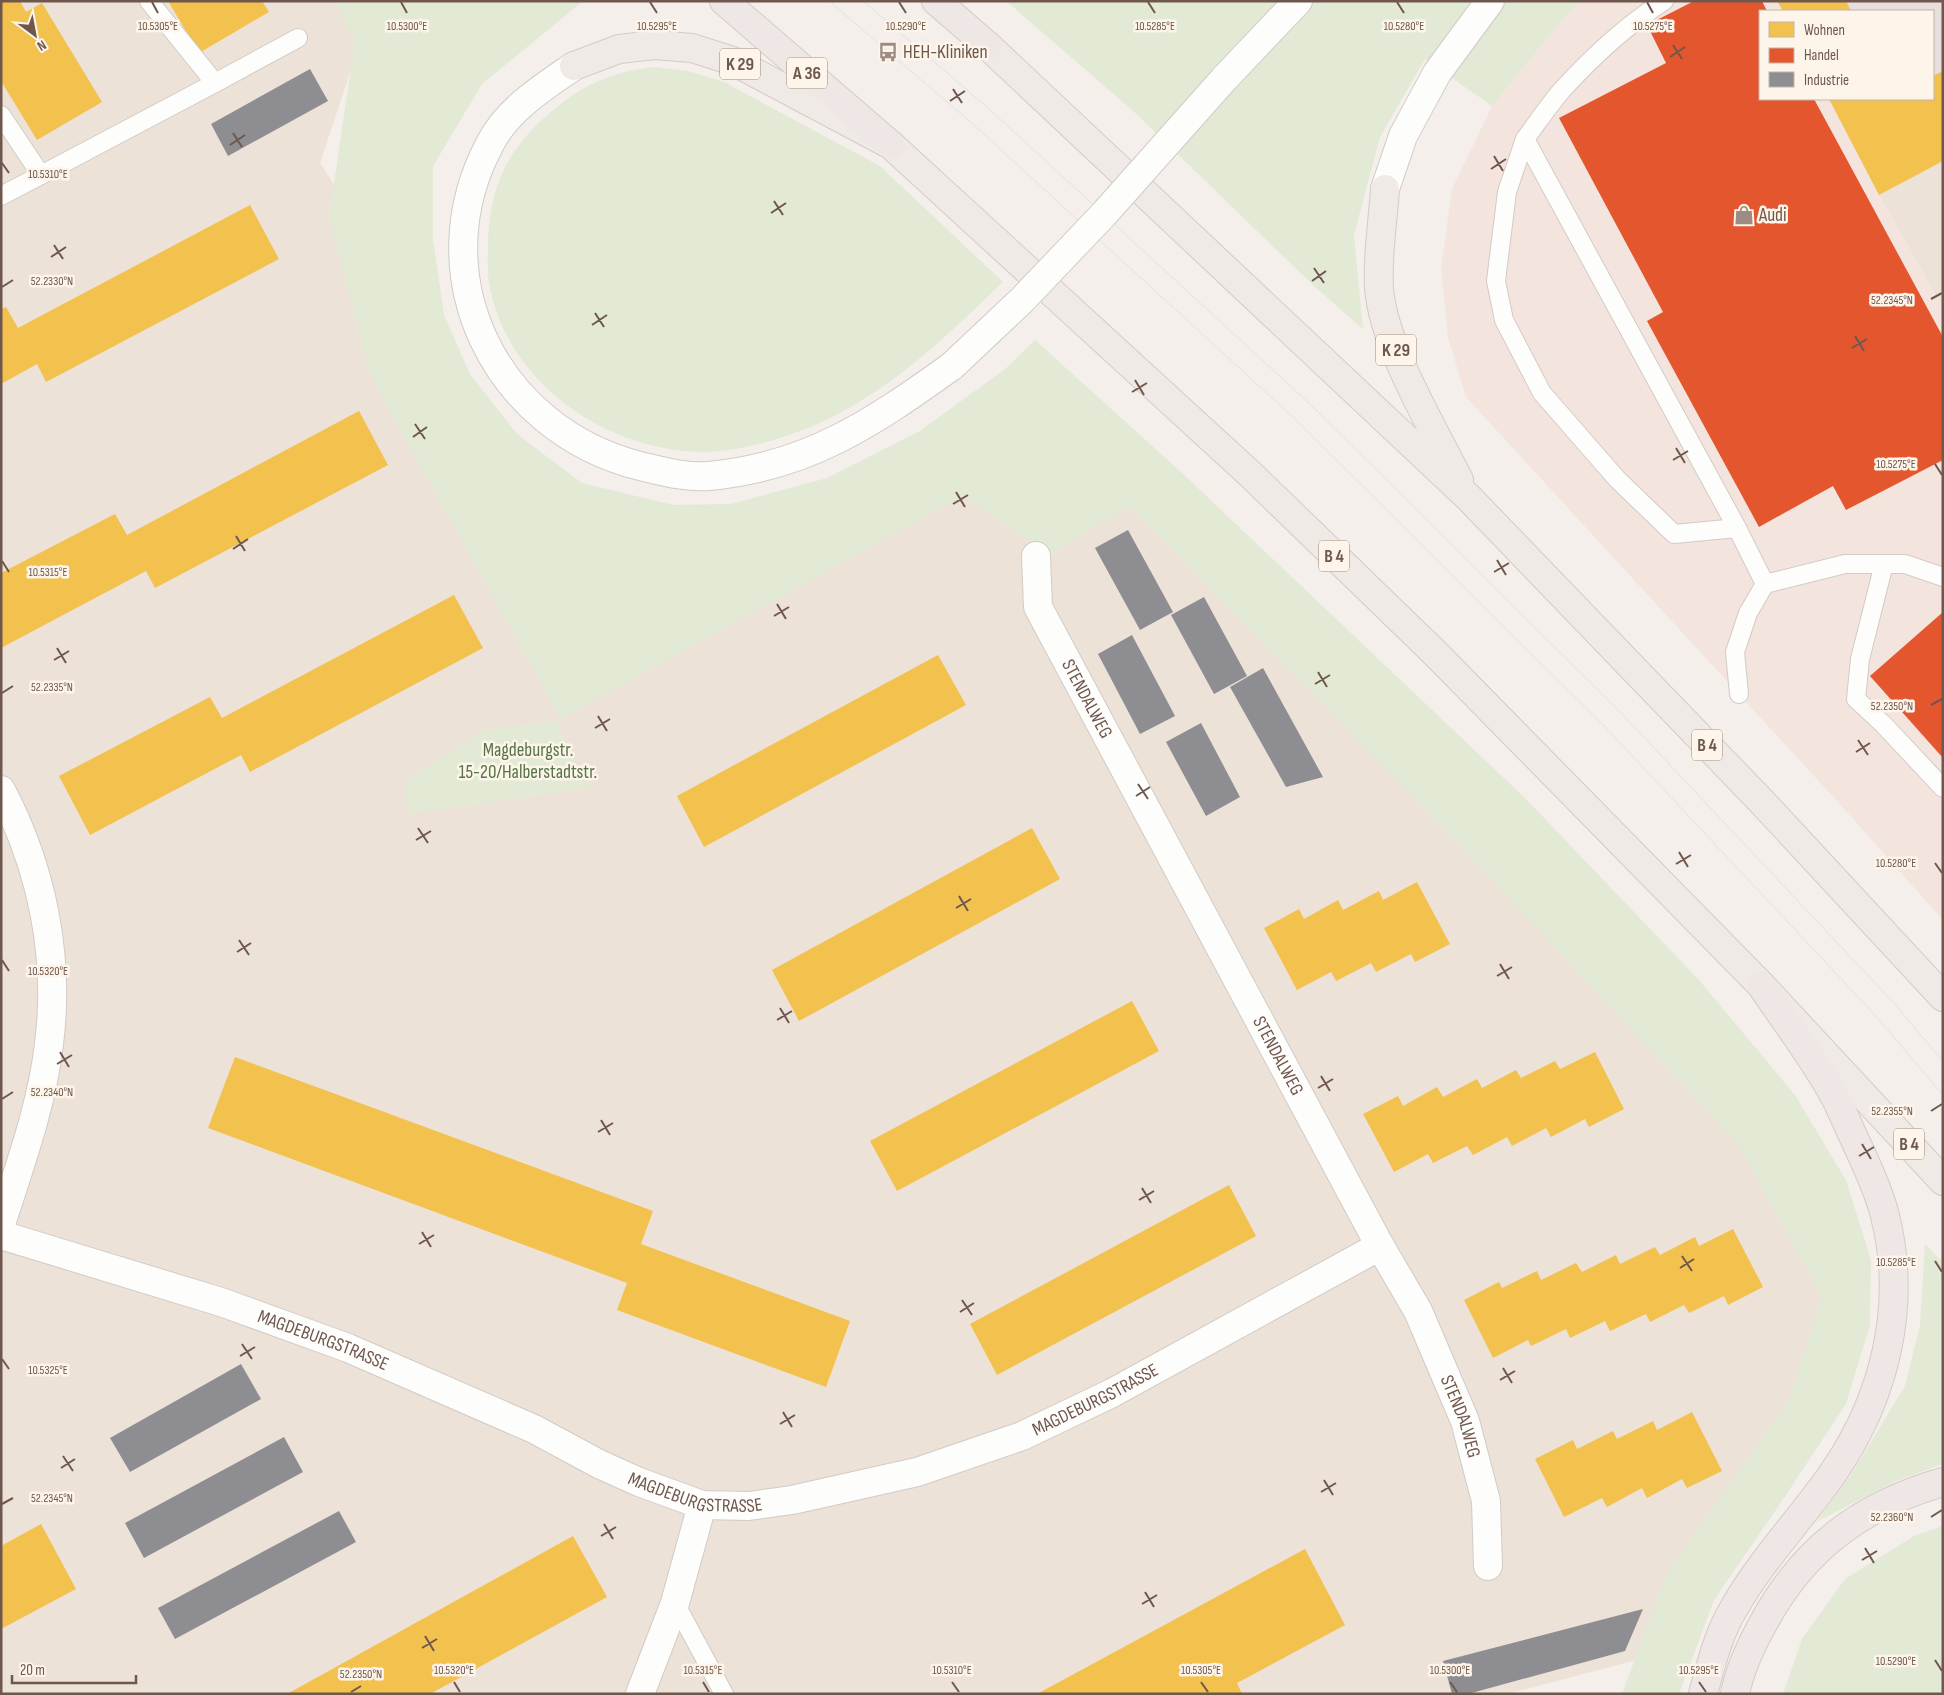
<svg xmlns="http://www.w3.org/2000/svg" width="1944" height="1695" font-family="'Sofia Sans Condensed',sans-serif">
	<rect width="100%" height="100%" fill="#f4efea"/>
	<g fill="#ede2d8">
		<path d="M 1,1 L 351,1 L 365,27 L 320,163 L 477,403 L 581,493 L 644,513 L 810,496 L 1027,370 L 1815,1194 L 1828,1353 L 1641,1659 L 1507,1694 L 1,1694 Z"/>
		<path d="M 1943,161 L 1943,308 L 1879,195 Z"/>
	</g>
	<path fill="#f4e4de" d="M 1581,1 L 1777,1 L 1783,11 L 1760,11 L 1760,99 L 1829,99 L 1879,195 L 1943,308 L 1943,920 L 1837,801 L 1466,397 L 1448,338 L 1441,268 L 1452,189 L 1492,106 L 1572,9 Z"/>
	<path fill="#e6dfdb" d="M 1777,1 L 1943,1 L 1943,161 L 1879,195 L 1829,99 L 1933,99 L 1933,11 L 1783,11 Z"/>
	<g fill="#e2ead6">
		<path d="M 335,1 L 583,1 L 482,84 L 433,166 L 433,239 L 444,315 L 470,374 L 517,434 L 582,483 L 673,505 L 731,504 L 827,478 L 918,432 L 1004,370 L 1035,340 L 1180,471 L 1525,798 L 1699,980 L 1795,1095 L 1846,1180 L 1871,1260 L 1870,1325 L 1846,1404 L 1780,1504 L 1714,1600 L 1679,1694 L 1622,1694 L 1667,1573 L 1789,1400 L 1822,1297 L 1738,1144 L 1453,838 L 1130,506 L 1049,555 L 963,496 L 561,719 L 371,377 L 329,217 L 355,41 Z"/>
		<path d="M 1006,1 L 1581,1 L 1572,9 L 1492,106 L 1425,59 L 1380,137 L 1354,235 L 1363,329 L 1315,287 L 1131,109 Z"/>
		<path d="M 655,67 L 688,71 L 724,82 L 880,166 L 1003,282 C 942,341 877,404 795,433 C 768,443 735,451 706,452 C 608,453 506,383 489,283 C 487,270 488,254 488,240 C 490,188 506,153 544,118 C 580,86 608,72 655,67 Z"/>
		<path d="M 555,720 L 591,788 L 407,814 L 405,781 L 485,730 Z"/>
		<path d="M 1925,1244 L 1943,1263 L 1943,1464 L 1896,1481 L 1816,1522 L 1852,1473 L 1905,1386 L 1920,1325 Z"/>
		<path d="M 1943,1526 L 1943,1694 L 1783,1694 L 1802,1639 L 1845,1579 L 1914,1536 Z"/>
	</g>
	<g fill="#f2c14e">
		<path d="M 1,1 L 20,1 L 26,12 L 42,3 L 102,102 L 37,140 L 1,81 Z"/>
		<path d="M 168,1 L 262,1 L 269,12 L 199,53 Z"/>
		<path d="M 1777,1 L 1846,1 L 1851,11 L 1783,11 Z"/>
		<path d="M 1943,71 L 1943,161 L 1879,195 L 1829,99 L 1933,99 L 1933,76 Z"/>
		<path d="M 250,205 L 279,259 L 46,382 L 37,364 L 1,384 L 1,309 L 6,307 L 18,328 Z"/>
		<path d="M 359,411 L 388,465 L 155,588 L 146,571 L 1,648 L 1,573 L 115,514 L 127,535 Z"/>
		<path d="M 454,595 L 483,648 L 250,772 L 241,755 L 90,835 L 59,776 L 210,697 L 222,718 Z"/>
		<path d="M 938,655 L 966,705 L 704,847 L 677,796 Z"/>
		<path d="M 1032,828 L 1060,879 L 799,1021 L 772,970 Z"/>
		<path d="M 1417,882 L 1450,944 L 1415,962 L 1411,954 L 1376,972 L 1371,963 L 1336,981 L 1331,972 L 1297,990 L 1264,928 L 1299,909 L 1304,919 L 1338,900 L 1343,910 L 1379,891 L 1383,900 Z"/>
		<path d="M 1132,1001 L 1159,1051 L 897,1191 L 870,1141 Z"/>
		<path d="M 1595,1052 L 1624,1109 L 1589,1127 L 1585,1119 L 1551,1137 L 1546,1128 L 1512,1146 L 1507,1137 L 1473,1155 L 1467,1146 L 1433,1163 L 1428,1154 L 1394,1172 L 1363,1114 L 1398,1096 L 1403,1106 L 1437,1087 L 1443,1097 L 1477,1079 L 1482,1088 L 1516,1070 L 1521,1078 L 1555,1061 L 1560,1069 Z"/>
		<path d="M 235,1057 L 653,1211 L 641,1244 L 850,1321 L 826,1387 L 617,1310 L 627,1283 L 208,1128 Z"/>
		<path d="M 1229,1185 L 1256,1236 L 997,1375 L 970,1324 Z"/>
		<path d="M 1733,1229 L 1763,1287 L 1728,1305 L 1724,1296 L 1689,1313 L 1684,1305 L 1650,1322 L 1646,1314 L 1610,1331 L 1605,1321 L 1570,1338 L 1566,1329 L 1531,1346 L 1528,1340 L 1493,1358 L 1464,1300 L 1499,1282 L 1502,1288 L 1537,1271 L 1541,1280 L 1576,1263 L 1582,1272 L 1616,1255 L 1620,1264 L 1655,1247 L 1660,1255 L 1695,1237 L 1699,1246 Z"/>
		<path d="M 1692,1412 L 1722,1471 L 1687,1488 L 1682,1479 L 1647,1498 L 1642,1488 L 1607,1507 L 1602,1498 L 1564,1517 L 1535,1459 L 1573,1440 L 1577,1449 L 1613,1431 L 1617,1439 L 1653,1421 L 1657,1430 Z"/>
		<path d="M 41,1524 L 76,1589 L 1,1629 L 1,1546 Z"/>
		<path d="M 573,1536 L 607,1597 L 430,1694 L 287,1694 Z"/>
		<path d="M 1305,1549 L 1345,1625 L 1237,1683 L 1242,1694 L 1037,1694 Z"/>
	</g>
	<g fill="#e4572e">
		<path d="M 1694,1 L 1762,1 L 1767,11 L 1760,11 L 1760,99 L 1814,99 L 1943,337 L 1943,460 L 1846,510 L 1833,486 L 1759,527 L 1647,321 L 1663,312 L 1559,118 L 1666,63 L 1647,25 Z"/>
		<path d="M 1943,612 L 1943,758 L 1870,676 Z"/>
	</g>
	<g fill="#8d8d92">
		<path d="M 310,69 L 328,101 L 228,156 L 211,124 Z"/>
		<path d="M 1128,530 L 1173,612 L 1140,630 L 1095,548 Z"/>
		<path d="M 1204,597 L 1247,676 L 1214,694 L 1171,615 Z"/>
		<path d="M 1132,635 L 1175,716 L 1140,734 L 1098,654 Z"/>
		<path d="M 1263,668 L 1323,777 L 1286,787 L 1230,687 Z"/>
		<path d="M 1201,723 L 1240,797 L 1206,816 L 1166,742 Z"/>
		<path d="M 241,1364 L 261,1399 L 130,1472 L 110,1438 Z"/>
		<path d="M 284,1437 L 303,1472 L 144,1558 L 125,1523 Z"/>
		<path d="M 339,1511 L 356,1542 L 175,1639 L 158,1608 Z"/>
		<path d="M 1643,1609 L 1625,1651 L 1468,1694 L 1452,1694 L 1443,1661 Z"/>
	</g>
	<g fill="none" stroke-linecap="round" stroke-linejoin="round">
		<defs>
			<g id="service">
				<path d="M 1664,1 C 1627,25 1592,57 1562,90 C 1549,105 1537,123 1525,139 L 1737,528"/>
				<path d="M 215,83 L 298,38"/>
				<path d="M 1,115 L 41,175 L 1,196"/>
				<path d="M 1525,139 L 1507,192 L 1496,281 L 1504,320 L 1542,393 L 1617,479 L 1674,534 L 1737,528 L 1765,584 L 1845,564 L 1905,564 L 1943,577"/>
				<path d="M 41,175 L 215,83 L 149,1"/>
				<path d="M 1884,564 L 1860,659 L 1856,699 L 1883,724 L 1943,788"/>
				<path d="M 1739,694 L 1735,652 L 1748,613 L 1765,584"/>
				<path d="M 675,1603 L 724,1694"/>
			</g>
			<g id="minor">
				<path id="s1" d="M 1036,556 L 1038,607 L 1380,1246 L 1418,1311 L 1465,1421 L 1486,1501 L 1488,1566"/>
				<path d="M 1,790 C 42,868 60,956 49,1044 C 42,1105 20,1165 1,1224"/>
				<path id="s2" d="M 1,1235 L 221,1302 L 348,1348 L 534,1429 L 599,1464 L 639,1482 L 702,1505 L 749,1506 L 792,1500 L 917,1472 L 1022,1436 L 1112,1393 L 1380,1246"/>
				<path d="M 640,1694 L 675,1603 L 702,1505"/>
			</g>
			<g id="tertiary">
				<path d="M 574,66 C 545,86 508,109 491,142 C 418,275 496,430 640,466 C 662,471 686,478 709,476 C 808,467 874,422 952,366"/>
				<path d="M 1224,79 L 1298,1"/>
				<path d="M 1385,189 L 1403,136 L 1437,73 L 1490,1"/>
			</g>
			<g id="trunk">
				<path d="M 988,46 L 1468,497 L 1763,803 L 1943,997"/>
				<path d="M 574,66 L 619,49 L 655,45 L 692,48 L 733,61 L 891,145 L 1249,473 L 1435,653 L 1761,985 L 1943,1181"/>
				<path d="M 1385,189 C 1383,221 1377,256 1379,288 C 1383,345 1433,428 1459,480"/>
			</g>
			<g id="motorway">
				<path d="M 724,1 L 891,145"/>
				<path d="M 936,1 L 988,46"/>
				<path d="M 1703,1694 C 1711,1665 1718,1634 1734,1608 C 1762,1559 1801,1519 1833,1473 C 1886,1396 1908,1303 1884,1212 C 1877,1186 1865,1162 1854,1138 C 1846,1121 1839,1103 1830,1088 C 1809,1052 1784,1019 1761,985"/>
				<path d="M 1735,1694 C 1740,1668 1752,1643 1765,1620 C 1805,1547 1863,1505 1943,1482"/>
			</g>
		</defs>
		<use href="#service" stroke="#d1cbc5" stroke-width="20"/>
		<use href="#minor" stroke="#d1cbc5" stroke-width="30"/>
		<use href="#tertiary" stroke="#d1cbc5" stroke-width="30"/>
		<use href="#trunk" stroke="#d3cbc7" stroke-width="30"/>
		<use href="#motorway" stroke="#d3cbc7" stroke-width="30"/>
		<use href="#service" stroke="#fdfdfc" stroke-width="18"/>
		<use href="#minor" stroke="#fdfdfc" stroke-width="28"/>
		<use href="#tertiary" stroke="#fdfdfc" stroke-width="28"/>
		<use href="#trunk" stroke="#f0eae6" stroke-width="28"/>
		<use href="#motorway" stroke="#efe7e5" stroke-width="28"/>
		<g stroke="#e3e1e3" stroke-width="1">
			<path d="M 829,1 L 974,125 L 1295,419 L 1607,729 L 1875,1015 L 1943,1095"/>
			<path d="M 863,1 L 988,108 L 1310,404 L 1623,715 L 1891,1000 L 1943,1061"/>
		</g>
		<defs>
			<path id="tertiary-bridge" d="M 952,366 L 1022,300 L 1104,214 L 1224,79"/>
		</defs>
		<use href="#tertiary-bridge" stroke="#d1cbc5" stroke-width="30" stroke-linecap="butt"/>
		<use href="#tertiary-bridge" stroke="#fdfdfc" stroke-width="28"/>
	</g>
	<path fill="none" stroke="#6f574d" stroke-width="2" d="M 152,2 L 158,13M 401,2 L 407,13M 650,2 L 657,13M 899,2 L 906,13M 1148,2 L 1155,13M 1397,2 L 1404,13M 1647,2 L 1653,13M 1673,45 L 1682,59M 1670,57 L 1685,47M 953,89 L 962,103M 950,101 L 965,91M 233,133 L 242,147M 230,145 L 245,135M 1494,156 L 1503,171M 2,163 L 9,173M 1491,169 L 1506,159M 774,201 L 783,215M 771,213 L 786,203M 54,245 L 63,259M 51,257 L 66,247M 1314,268 L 1324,283M 1312,281 L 1326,271M 2,287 L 13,280M 1931,299 L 1942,293M 595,313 L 604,327M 592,325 L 607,315M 1855,336 L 1864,351M 1852,348 L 1867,339M 1135,380 L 1144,395M 1132,392 L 1147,383M 415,424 L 425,439M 413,437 L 427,427M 1676,448 L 1685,463M 1673,460 L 1688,451M 1935,464 L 1942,475M 956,492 L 965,507M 953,504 L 968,495M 236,536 L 245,551M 233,549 L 248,539M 1497,560 L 1506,575M 2,561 L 9,572M 1494,572 L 1509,563M 777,604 L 786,619M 774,616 L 789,607M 57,648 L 66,663M 54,660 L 69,651M 1318,672 L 1327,687M 1315,684 L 1330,675M 2,693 L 13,686M 1931,705 L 1942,699M 598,716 L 607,731M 595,728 L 610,719M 1858,740 L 1868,755M 1856,752 L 1870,743M 1138,784 L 1148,799M 1136,796 L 1150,787M 418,828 L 428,843M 416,840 L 431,831M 1679,852 L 1688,867M 1935,863 L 1942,873M 1676,864 L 1691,855M 959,896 L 968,911M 956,908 L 971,899M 239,940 L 249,955M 237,952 L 251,943M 2,960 L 9,971M 1500,964 L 1509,979M 1497,976 L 1512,967M 780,1008 L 789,1023M 777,1020 L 792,1011M 60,1052 L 69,1067M 57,1064 L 72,1055M 1321,1076 L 1330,1091M 1318,1088 L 1333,1079M 2,1099 L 13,1092M 1931,1111 L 1942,1104M 601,1120 L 610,1135M 598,1132 L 613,1123M 1862,1144 L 1871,1159M 1859,1156 L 1874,1147M 1142,1188 L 1151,1203M 1139,1200 L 1154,1191M 422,1232 L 431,1247M 419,1244 L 434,1235M 1682,1256 L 1692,1271M 1935,1261 L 1942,1272M 1680,1268 L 1694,1259M 962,1300 L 972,1315M 960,1312 L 974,1303M 242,1344 L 252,1359M 240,1356 L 255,1347M 2,1359 L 9,1369M 1503,1368 L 1512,1383M 1500,1380 L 1515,1371M 783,1412 L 792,1427M 780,1424 L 795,1415M 63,1456 L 73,1471M 61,1468 L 75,1459M 1324,1480 L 1333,1495M 1321,1492 L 1336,1483M 2,1504 L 13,1498M 1931,1517 L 1942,1510M 604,1524 L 613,1539M 601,1536 L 616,1527M 1865,1548 L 1874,1563M 1862,1560 L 1877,1551M 1145,1592 L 1154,1607M 1142,1604 L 1157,1595M 425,1636 L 434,1651M 422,1648 L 437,1639M 1935,1660 L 1942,1671M 454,1682 L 460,1692M 703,1682 L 709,1692M 952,1682 L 959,1692M 1201,1682 L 1208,1692M 1450,1682 L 1457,1692M 1699,1682 L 1706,1692M 351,1692 L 361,1686"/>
	<defs>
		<symbol id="bus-bare" viewBox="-9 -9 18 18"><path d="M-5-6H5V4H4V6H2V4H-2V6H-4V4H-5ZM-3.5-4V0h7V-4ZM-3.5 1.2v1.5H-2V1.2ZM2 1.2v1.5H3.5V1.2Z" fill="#9e8c84" stroke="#fdf4ea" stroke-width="2.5" paint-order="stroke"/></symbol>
		<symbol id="shop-bare" viewBox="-9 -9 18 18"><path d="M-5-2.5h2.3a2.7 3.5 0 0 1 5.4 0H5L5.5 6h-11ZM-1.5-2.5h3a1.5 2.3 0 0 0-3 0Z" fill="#9e8c84" stroke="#fdf4ea" stroke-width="2.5" paint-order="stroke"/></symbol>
	</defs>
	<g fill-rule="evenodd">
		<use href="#bus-bare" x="874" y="38" width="28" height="28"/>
		<use href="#shop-bare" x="1730" y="201" width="28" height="28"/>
	</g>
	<g text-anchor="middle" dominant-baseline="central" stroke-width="5" stroke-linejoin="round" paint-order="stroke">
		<g fill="#fdf4ea" stroke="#9a867c" stroke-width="1">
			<rect x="720" y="48.5" width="40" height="31" rx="4"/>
			<rect x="787" y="57.5" width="40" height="31" rx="4"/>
			<rect x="1376" y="334.5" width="40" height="31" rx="4"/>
			<rect x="1319" y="540.5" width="30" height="31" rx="4"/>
			<rect x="1692" y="729.5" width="30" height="31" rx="4"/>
			<rect x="1894" y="1128.5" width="30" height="31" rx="4"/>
		</g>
		<g font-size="18" font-weight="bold" fill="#6f574d">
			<text x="740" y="64">K 29</text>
			<text x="807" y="73">A 36</text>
			<text x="1396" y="350">K 29</text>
			<text x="1334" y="556">B 4</text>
			<text x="1707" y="745">B 4</text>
			<text x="1909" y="1144">B 4</text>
		</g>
		<g font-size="19" fill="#6f574d" stroke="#fdf4ea" text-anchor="start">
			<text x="903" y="52">HEH-Kliniken</text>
			<text x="1759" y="215">Audi</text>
		</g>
		<g font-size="19" fill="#6f574d" stroke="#fdf4ea">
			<text stroke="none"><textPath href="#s1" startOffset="155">STENDALWEG</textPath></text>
			<text stroke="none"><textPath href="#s1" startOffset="560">STENDALWEG</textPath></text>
			<text stroke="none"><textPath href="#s2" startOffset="339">MAGDEBURGSTRASSE</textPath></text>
			<text stroke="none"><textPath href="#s2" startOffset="1164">MAGDEBURGSTRASSE</textPath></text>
			<text stroke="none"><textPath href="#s1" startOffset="965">STENDALWEG</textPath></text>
			<text stroke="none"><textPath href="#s2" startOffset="744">MAGDEBURGSTRASSE</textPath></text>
		</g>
		<g font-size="19" fill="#567446" stroke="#fdf4ea">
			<text x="528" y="750">Magdeburgstr.<tspan x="528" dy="22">15-20/Halberstadtstr.</tspan></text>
		</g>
	</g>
	<g font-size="12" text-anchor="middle" fill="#6f574d" stroke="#fdf4ea" stroke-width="5" stroke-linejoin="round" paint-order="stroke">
		<text x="158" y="30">10.5305°E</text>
		<text x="407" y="30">10.5300°E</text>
		<text x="657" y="30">10.5295°E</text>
		<text x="906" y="30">10.5290°E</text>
		<text x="1155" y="30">10.5285°E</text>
		<text x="1404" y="30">10.5280°E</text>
		<text x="1653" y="30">10.5275°E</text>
		<text x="48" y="178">10.5310°E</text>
		<text x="52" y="285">52.2330°N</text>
		<text x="1892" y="304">52.2345°N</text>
		<text x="1896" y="468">10.5275°E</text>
		<text x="48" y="576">10.5315°E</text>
		<text x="52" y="691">52.2335°N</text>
		<text x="1892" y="710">52.2350°N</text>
		<text x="1896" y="867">10.5280°E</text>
		<text x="48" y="975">10.5320°E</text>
		<text x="52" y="1096">52.2340°N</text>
		<text x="1892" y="1115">52.2355°N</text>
		<text x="1896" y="1266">10.5285°E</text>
		<text x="48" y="1374">10.5325°E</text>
		<text x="52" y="1502">52.2345°N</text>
		<text x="1892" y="1521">52.2360°N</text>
		<text x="1896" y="1665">10.5290°E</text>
		<text x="454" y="1674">10.5320°E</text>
		<text x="703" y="1674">10.5315°E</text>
		<text x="952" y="1674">10.5310°E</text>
		<text x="1201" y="1674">10.5305°E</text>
		<text x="1450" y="1674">10.5300°E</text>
		<text x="1699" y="1674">10.5295°E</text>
		<text x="361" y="1678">52.2350°N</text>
	</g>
	<rect width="1944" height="1695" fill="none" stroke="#6f574d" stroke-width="5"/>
	<rect x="1759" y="10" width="175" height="90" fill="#fdf4ea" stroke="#c4b5ab"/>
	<rect x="1769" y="22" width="25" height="15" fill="#f2c14e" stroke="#c4b5ab"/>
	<text x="1804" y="35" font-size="15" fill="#6f574d">Wohnen</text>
	<rect x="1769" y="48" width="25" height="15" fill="#e4572e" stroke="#c4b5ab"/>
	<text x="1804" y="60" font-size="15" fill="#6f574d">Handel</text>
	<rect x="1769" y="72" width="25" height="15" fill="#8d8d92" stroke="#c4b5ab"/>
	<text x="1804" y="85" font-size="15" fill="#6f574d">Industrie</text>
	<g transform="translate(35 35) rotate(148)" stroke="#fdf4ea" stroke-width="4" paint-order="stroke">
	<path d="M0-4L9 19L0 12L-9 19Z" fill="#6f574d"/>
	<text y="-8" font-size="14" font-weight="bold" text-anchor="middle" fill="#6f574d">N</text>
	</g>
	<path d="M12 1675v8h124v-8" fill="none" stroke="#6f574d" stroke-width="2.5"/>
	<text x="20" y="1675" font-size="15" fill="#6f574d" stroke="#fdf4ea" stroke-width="4" paint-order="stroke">20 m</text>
</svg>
